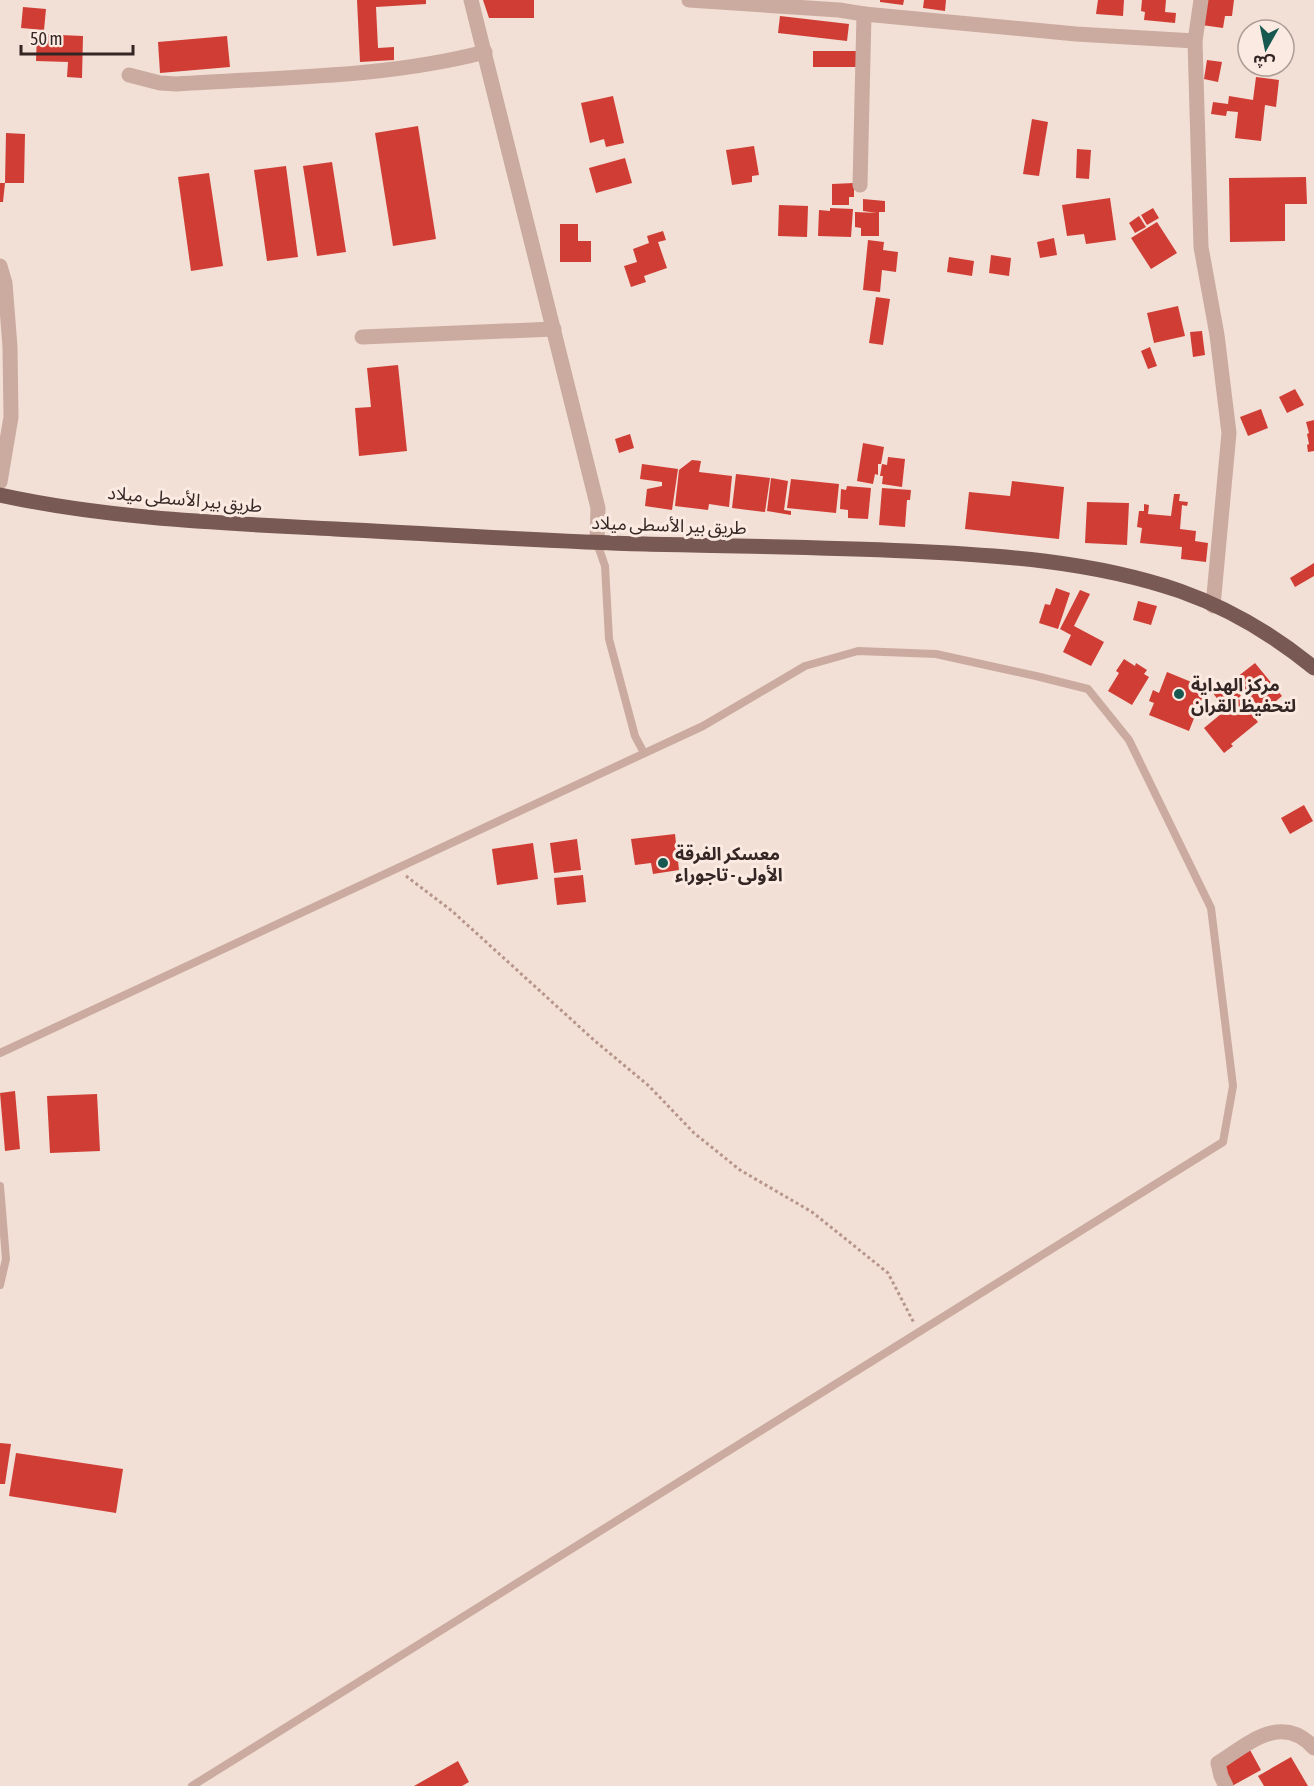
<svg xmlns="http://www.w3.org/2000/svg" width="1314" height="1786" font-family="'Asap Condensed','Noto Sans Arabic',sans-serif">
	<rect width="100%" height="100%" fill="#f2dfd5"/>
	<g fill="#d03d35">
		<path d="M 357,0 L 426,0 L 426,4 L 376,7 L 378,48 L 394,47 L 394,60 L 360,62 Z"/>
		<path d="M 483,0 L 534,0 L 534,18 L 489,18 Z"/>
		<path d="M 880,0 L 904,0 L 903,5 L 880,2 Z"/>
		<path d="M 924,0 L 946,0 L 945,11 L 923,8 Z"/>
		<path d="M 1098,0 L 1124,0 L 1123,16 L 1096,14 Z"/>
		<path d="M 1142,0 L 1166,0 L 1165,12 L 1176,13 L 1175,23 L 1144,20 L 1145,12 L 1141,11 Z"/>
		<path d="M 1205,0 L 1234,0 L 1232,16 L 1225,16 L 1223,28 L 1202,25 Z"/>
		<path d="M 23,7 L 46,9 L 44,30 L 21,28 Z"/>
		<path d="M 780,16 L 849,24 L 847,41 L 778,33 Z"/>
		<path d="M 37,34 L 83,36 L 82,78 L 67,77 L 68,62 L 36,61 Z"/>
		<path d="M 227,36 L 230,67 L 160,73 L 158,42 Z"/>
		<rect x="813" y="51" width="43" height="16"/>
		<path d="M 1207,60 L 1222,62 L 1218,82 L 1204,79 Z"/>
		<path d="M 1256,77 L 1279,80 L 1276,107 L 1265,105 L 1261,141 L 1235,138 L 1238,112 L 1227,111 L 1226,116 L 1211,114 L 1213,102 L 1228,104 L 1229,96 L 1253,100 Z"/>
		<path d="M 613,96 L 624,143 L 606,147 L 604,139 L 590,143 L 581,103 Z"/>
		<path d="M 1032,119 L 1048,122 L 1039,176 L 1023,174 Z"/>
		<path d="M 418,126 L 436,239 L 393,246 L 375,133 Z"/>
		<path d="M 6,133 L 25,134 L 24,183 L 5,183 Z"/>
		<path d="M 754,146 L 759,175 L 752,176 L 752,182 L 732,185 L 726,150 Z"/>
		<path d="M 1077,149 L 1091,150 L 1089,179 L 1076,178 Z"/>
		<path d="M 625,158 L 632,183 L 596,193 L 589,168 Z"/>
		<path d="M 332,162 L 346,252 L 317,256 L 303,166 Z"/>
		<path d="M 286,166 L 298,257 L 267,261 L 254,170 Z"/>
		<path d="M 209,173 L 223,266 L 191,271 L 178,177 Z"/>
		<path d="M 1306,177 L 1307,204 L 1285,204 L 1285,241 L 1230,242 L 1229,178 Z"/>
		<path d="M 0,183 L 5,183 L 3,202 L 0,202 Z"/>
		<path d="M 854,183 L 854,197 L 849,197 L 849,205 L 832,205 L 832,184 Z"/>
		<path d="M 1110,198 L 1116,240 L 1086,244 L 1084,234 L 1067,236 L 1062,205 Z"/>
		<path d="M 863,199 L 885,201 L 885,212 L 879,212 L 879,236 L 861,236 L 861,228 L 855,227 L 855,212 L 877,213 L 863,211 Z"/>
		<path d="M 779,205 L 808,206 L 807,237 L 778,236 Z"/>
		<path d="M 830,208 L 853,209 L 851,237 L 818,236 L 819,210 L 830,211 Z"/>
		<path d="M 1153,208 L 1159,218 L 1147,225 L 1141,215 Z"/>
		<path d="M 1139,216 L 1146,227 L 1135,233 L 1129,223 Z"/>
		<path d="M 1157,222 L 1177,253 L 1151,269 L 1131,238 Z"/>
		<path d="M 560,224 L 578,224 L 578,241 L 591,241 L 591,262 L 560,262 Z"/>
		<path d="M 663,231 L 666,240 L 658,242 L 667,268 L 644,276 L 646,282 L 631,287 L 624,266 L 637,262 L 633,249 L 649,243 L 647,236 Z"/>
		<path d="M 1054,238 L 1057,255 L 1040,258 L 1037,242 Z"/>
		<path d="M 868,240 L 884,242 L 883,250 L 898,252 L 896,272 L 882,270 L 880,292 L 863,290 Z"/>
		<path d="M 991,255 L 1011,258 L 1009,276 L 989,273 Z"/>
		<path d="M 949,257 L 974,261 L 972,276 L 947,272 Z"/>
		<path d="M 876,297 L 890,299 L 883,345 L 869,343 Z"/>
		<path d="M 1178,306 L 1185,336 L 1154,343 L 1147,313 Z"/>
		<path d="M 1202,331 L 1205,355 L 1193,357 L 1190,332 Z"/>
		<path d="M 1150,347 L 1157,366 L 1148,369 L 1141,351 Z"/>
		<path d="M 398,365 L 407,451 L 359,456 L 355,408 L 371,407 L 367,368 Z"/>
		<path d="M 1295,389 L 1304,405 L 1287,413 L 1279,397 Z"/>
		<path d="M 1261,409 L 1268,428 L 1248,436 L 1240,417 Z"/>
		<path d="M 1314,420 L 1314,451 L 1308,452 L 1307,445 L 1309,444 L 1307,434 L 1309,433 L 1306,422 Z"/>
		<path d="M 630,434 L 634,448 L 619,453 L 615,439 Z"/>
		<path d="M 863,443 L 884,447 L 881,464 L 878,464 L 878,475 L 875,474 L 873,484 L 857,481 Z"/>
		<path d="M 888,457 L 905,459 L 902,487 L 882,484 L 883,476 L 880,476 L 882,464 L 887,465 Z"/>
		<path d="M 692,460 L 701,461 L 699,472 L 732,476 L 729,507 L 709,504 L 708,510 L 675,506 L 679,470 Z"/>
		<path d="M 642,464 L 678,469 L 672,510 L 645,506 L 647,489 L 662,486 L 662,482 L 640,479 Z"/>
		<path d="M 736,474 L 770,478 L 765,512 L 732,508 Z"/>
		<path d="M 771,478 L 788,481 L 784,510 L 791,511 L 791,515 L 767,511 Z"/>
		<path d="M 791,479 L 839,484 L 836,513 L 787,508 Z"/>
		<path d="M 1012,481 L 1064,487 L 1059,539 L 965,529 L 969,492 L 1010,496 Z"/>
		<path d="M 847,486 L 871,488 L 868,519 L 848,518 L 848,510 L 840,509 L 841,489 L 846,490 Z"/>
		<path d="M 882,488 L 911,490 L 910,500 L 907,500 L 905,527 L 879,525 Z"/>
		<path d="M 1174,494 L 1180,494 L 1179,501 L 1188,502 L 1187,506 L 1182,505 L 1180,529 L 1196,531 L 1195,541 L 1208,543 L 1206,562 L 1181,559 L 1182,547 L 1140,543 L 1142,528 L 1137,527 L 1139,511 L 1144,511 L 1144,504 L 1149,505 L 1148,514 L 1171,516 Z"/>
		<path d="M 1087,502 L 1129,503 L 1127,545 L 1085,543 Z"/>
		<path d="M 1314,563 L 1314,576 L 1295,587 L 1290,578 Z"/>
		<path d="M 1056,588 L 1070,593 L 1058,629 L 1039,623 L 1045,604 L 1050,605 Z"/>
		<path d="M 1080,590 L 1090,594 L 1074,626 L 1104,642 L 1091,666 L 1063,652 L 1071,635 L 1060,629 Z"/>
		<path d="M 1138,601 L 1157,606 L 1151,625 L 1133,620 Z"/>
		<path d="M 1124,659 L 1135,666 L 1136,663 L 1147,670 L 1144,674 L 1149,677 L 1132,705 L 1108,691 L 1119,673 L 1116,671 Z"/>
		<path d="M 1255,663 L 1282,696 L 1263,712 L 1244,689 L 1241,691 L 1232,681 Z"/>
		<path d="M 1167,672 L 1206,688 L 1189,731 L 1149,715 L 1154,703 L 1149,701 L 1153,690 L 1159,693 Z"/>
		<path d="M 1230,681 L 1241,696 L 1224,708 L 1213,693 Z"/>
		<path d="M 1239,699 L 1258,722 L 1231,744 L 1233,746 L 1224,753 L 1204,728 Z"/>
		<path d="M 1304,805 L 1313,821 L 1290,834 L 1281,818 Z"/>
		<path d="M 675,834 L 679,870 L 653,874 L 651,863 L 635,865 L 631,839 Z"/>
		<path d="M 577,839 L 581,870 L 554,873 L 550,843 Z"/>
		<path d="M 533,843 L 538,879 L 497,885 L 492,849 Z"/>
		<path d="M 583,875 L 586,902 L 557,905 L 554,878 Z"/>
		<path d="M 15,1091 L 20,1149 L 5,1151 L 0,1093 Z"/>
		<path d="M 97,1094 L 100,1151 L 50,1153 L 47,1096 Z"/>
		<path d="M 0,1443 L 11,1444 L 5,1484 L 0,1484 Z"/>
		<path d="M 16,1453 L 123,1469 L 116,1513 L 9,1496 Z"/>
		<path d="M 1250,1750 L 1261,1770 L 1232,1786 L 1221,1766 Z"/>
		<path d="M 1291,1757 L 1308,1786 L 1264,1786 L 1258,1776 Z"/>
		<path d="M 458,1761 L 469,1782 L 462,1786 L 414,1786 Z"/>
	</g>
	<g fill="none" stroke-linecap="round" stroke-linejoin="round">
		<path stroke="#b7958b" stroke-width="3" stroke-dasharray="3 3" stroke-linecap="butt" d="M 406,876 L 452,911 L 595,1041 L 649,1086 L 694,1133 L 740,1170 L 812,1212 L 888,1273 L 914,1323"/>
		<g stroke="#cbaba0" stroke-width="8">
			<path d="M 597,543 L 605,566 L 609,639 L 635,736 L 644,753"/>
			<path d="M 0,1053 L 703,726 L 805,666 L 858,651 L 936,654 L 1036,676 L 1088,689 L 1129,740 L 1211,908 L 1233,1086 L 1223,1142 L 192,1786"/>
			<path d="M 0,1186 L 6,1259 L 0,1285"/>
		</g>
		<g stroke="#cbaba0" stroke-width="15">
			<path d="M 471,0 L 598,508 L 597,543"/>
			<path d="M 689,0 L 839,10 L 864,14 L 860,185"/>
			<path d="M 864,14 L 1076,34 L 1195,41 L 1201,0"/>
			<path d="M 1195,41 L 1201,247 L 1217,335 L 1229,433 L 1213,606"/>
			<path d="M 129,75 L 160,83 L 177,84 C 280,77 385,78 485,52"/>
			<path d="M 0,266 L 5,283 L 10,347 L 11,417 L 0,482"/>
			<path d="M 362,337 L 554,329"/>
			<path d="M 1226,1786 L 1221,1776 L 1218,1763 C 1248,1744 1282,1712 1314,1748"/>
		</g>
		<path stroke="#785954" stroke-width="15" d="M 0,495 C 110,519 223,523 335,529 C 438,534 541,541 645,544 C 732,546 820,547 908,551 C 999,555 1093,561 1180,591 C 1228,608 1275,636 1314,668"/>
	</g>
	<g fill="#175850" stroke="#faeae1" stroke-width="2">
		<circle cx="1179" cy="694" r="6"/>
		<circle cx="663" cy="863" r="6"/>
	</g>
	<g text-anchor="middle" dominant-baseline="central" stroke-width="6" stroke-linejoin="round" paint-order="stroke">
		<g font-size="18" fill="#342624" stroke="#faeae1">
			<text transform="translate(185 499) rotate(5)">طريق بير الأسطى ميلاد</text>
			<text transform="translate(669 525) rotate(2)">طريق بير الأسطى ميلاد</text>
		</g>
		<g font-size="18" font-weight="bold" fill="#342624" stroke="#faeae1" text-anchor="start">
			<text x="1191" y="684">مركز الهداية<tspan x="1191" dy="21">لتحفيظ القران</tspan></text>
			<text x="675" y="853">معسكر الفرقة<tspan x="675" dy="21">الأولى - تاجوراء</tspan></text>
		</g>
	</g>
	<g transform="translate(1266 48) rotate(189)"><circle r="28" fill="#faeae1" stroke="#ab9c95" stroke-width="1.5"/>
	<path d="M0-4.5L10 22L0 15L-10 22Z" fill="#175850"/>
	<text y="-9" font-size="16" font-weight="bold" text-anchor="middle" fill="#342624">ش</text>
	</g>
	<path d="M21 45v9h112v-9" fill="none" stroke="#342624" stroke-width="3"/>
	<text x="30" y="45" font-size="18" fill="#342624" stroke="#faeae1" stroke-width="4.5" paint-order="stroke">50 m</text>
</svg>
